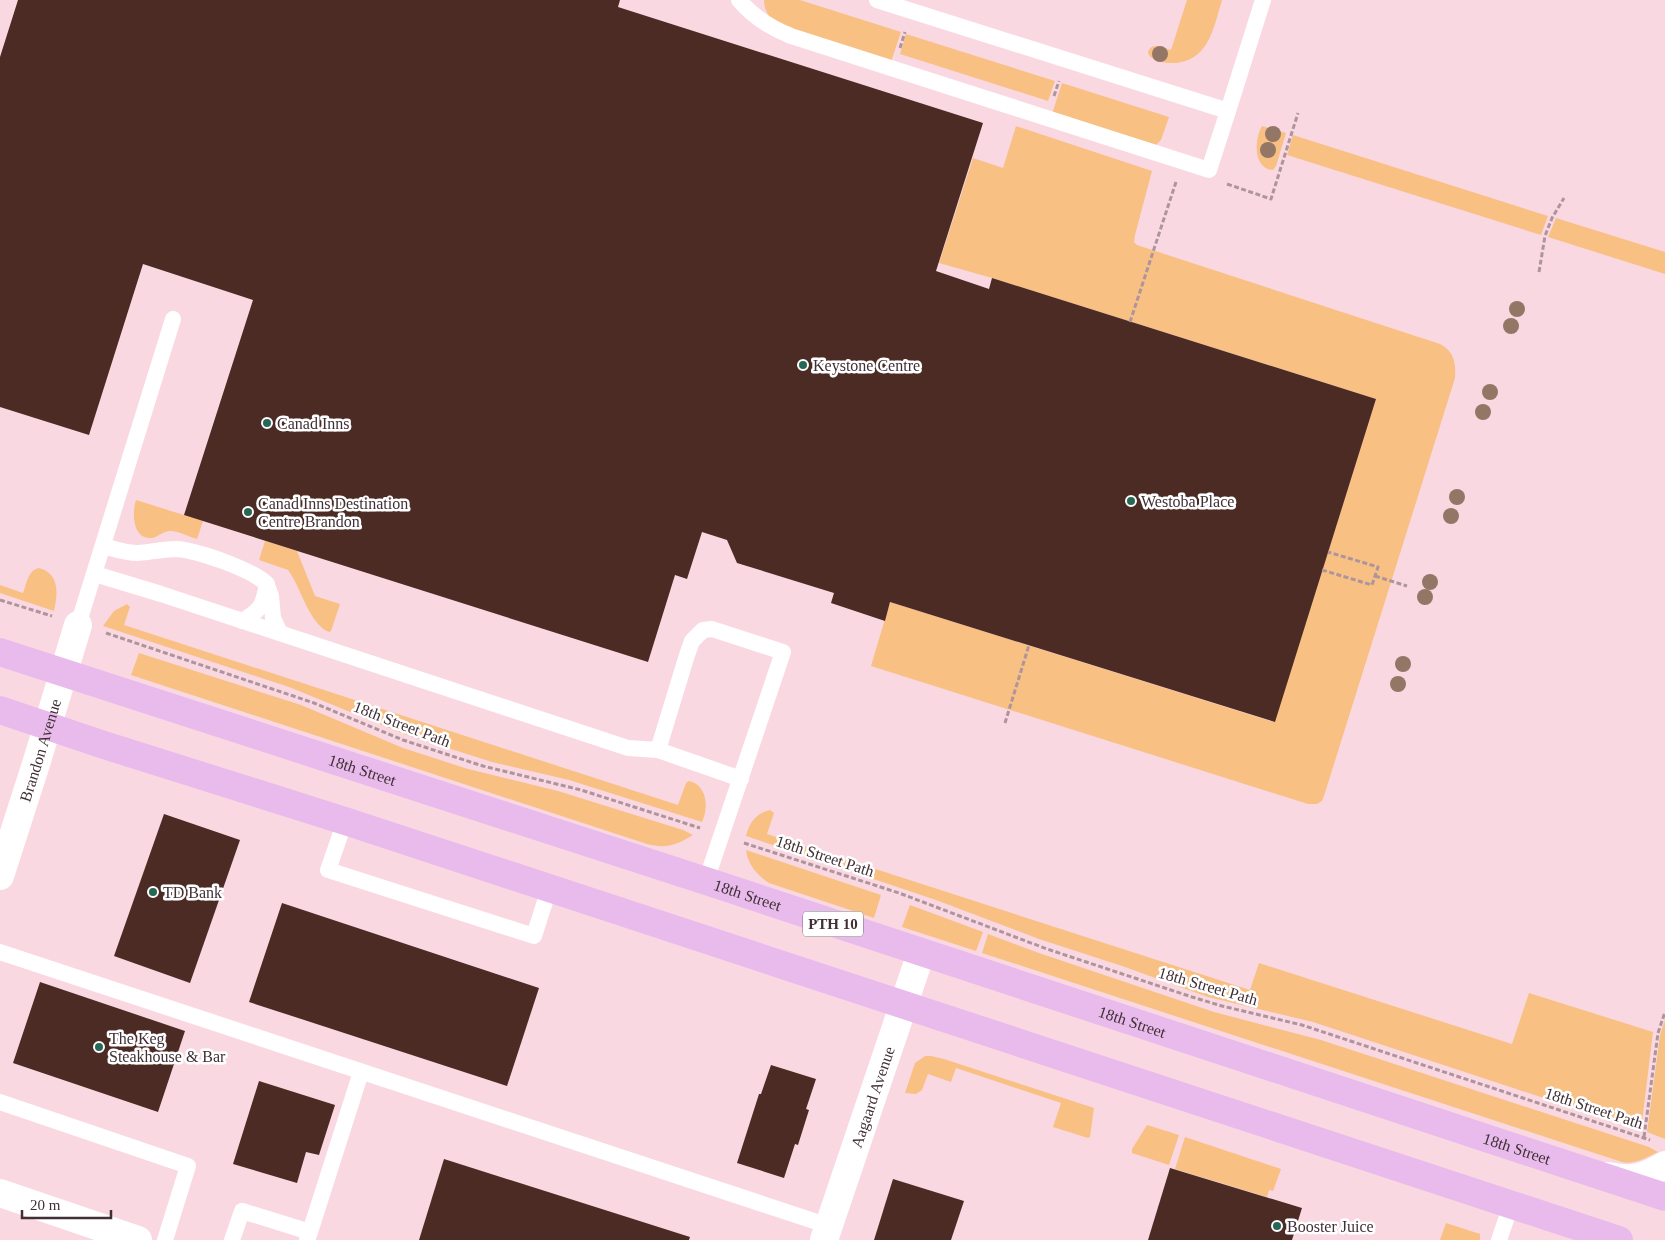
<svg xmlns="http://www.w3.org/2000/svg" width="1665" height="1240" font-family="'Times New Roman',serif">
	<rect width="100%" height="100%" fill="#fad8e2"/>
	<g fill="#f8c083">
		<path d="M 764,0 L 800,0 L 901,32 L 891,62 L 783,29 C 773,21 764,14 764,0 Z"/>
		<path d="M 1187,0 L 1222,0 C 1213,30 1208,65 1168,63 C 1160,62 1151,60 1148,53 C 1150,41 1163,48 1171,50 Z"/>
		<path d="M 906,34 L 1055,81 L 1048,101 L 900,54 Z"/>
		<path d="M 1062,83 L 1169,117 L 1161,140 L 1156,145 L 1052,114 Z"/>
		<path d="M 1016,126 L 1152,171 L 1135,235 L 1134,242 L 1137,245 L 1440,344 C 1454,351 1456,363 1455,378 L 1324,796 L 1322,801 L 1317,804 L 1308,804 L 871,666 L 890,602 L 1274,722 L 1376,399 L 992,278 L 939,263 L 973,158 L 1003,168 Z"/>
		<path d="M 1262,126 L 1286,133 L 1276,166 L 1273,170 C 1253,169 1254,139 1262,126 Z"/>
		<path d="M 1293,135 L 1548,216 L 1541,235 L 1287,155 Z"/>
		<path d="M 1556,218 L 1665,252 L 1665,274 L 1548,237 Z"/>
		<path d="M 136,500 L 203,521 L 197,539 C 189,537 179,531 170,531 C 163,531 158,537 152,538 C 132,540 132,512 136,500 Z"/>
		<path d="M 265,541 L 297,551 L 315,596 L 340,604 L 331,631 L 329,632 C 309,624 301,587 288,570 L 259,560 Z"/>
		<path d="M 39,568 C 60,574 58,594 54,611 L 0,593 L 0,585 L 23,593 C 27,583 28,570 39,568 Z"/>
		<path d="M 127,604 L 130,607 L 124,625 L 678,805 L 686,783 L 689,781 C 707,785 709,807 702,822 L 569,780 L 492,762 L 404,734 L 289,687 L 103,626 L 114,611 Z"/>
		<path d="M 139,653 L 301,705 L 403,748 L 468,769 L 558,791 L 683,830 L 693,835 C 677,845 665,849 647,844 L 131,675 Z"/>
		<path d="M 770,810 L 774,813 L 767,834 L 1250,990 L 1259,963 L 1512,1044 L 1529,993 L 1653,1032 L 1641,1130 L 1313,1022 L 1208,997 L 1125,967 L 1039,939 L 936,900 L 746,836 C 749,823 756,813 770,810 Z"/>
		<path d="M 746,850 L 881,895 L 874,918 L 769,883 C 757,875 748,865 746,850 Z"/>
		<path d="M 910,905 L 983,932 L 976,951 L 902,927 Z"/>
		<path d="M 988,934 L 1039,953 L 1214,1012 L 1321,1040 L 1649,1147 L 1658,1152 C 1647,1157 1634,1165 1622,1162 L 982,953 Z"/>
		<path d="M 1665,1020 L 1665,1139 L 1647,1132 L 1660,1035 Z"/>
		<path d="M 925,1056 L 931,1056 L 944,1059 L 1094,1108 L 1090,1137 L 1088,1138 L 1053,1127 L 1061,1103 L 956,1068 L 951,1082 L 928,1074 L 922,1090 L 916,1094 L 905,1093 L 915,1063 Z"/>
		<path d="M 1147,1125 L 1179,1135 L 1169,1165 L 1132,1153 L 1132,1149 Z"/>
		<path d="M 1185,1137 L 1281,1169 L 1273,1191 L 1269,1190 L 1267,1197 L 1175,1169 Z"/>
		<path d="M 1446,1223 L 1480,1234 L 1480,1240 L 1440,1240 Z"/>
	</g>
	<g fill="#4b2b24">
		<path d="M 18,0 L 620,0 L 618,7 L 983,123 L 936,271 L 989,289 L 992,278 L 1376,399 L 1275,722 L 890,602 L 885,621 L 831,603 L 834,593 L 737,563 L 727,540 L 702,532 L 687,579 L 675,575 L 648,662 L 184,515 L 253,300 L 143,264 L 89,435 L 0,407 L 0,57 Z"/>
		<path d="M 164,814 L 240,840 L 190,983 L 114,956 Z"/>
		<path d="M 282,903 L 539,988 L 507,1086 L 249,1002 Z"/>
		<path d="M 40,982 L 185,1031 L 158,1112 L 13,1063 Z"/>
		<path d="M 771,1065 L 816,1079 L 806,1109 L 809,1110 L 798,1145 L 795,1144 L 784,1178 L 737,1163 L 759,1094 L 761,1094 Z"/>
		<path d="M 259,1081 L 335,1105 L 319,1155 L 306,1152 L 297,1183 L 233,1164 Z"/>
		<path d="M 444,1159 L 690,1237 L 689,1240 L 419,1240 Z"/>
		<path d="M 1170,1168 L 1302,1208 L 1292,1240 L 1148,1240 Z"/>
		<path d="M 893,1179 L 964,1201 L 951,1240 L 874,1240 Z"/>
	</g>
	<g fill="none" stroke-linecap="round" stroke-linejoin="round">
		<g stroke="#ae949c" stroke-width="3" stroke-dasharray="5 2.5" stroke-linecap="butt">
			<path d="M 900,48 L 905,32"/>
			<path d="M 1054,96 L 1059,81"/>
			<path d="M 1227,184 L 1271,199 L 1298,113"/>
			<path d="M 1539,272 L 1545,236 L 1552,218 L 1564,198"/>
			<path d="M 1130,322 L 1176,182"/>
			<path d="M 1322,570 L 1372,585 L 1378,567 L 1328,552"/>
			<path d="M 1375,576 L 1407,586"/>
			<path d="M 0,600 L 52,616"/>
			<path d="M 106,633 L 314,703 L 403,740 L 458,758 L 483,766 L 581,790 L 700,828"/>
			<path d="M 1005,723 L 1029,645"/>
			<path d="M 744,843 L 899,893 L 1047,949 L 1192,997 L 1222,1006 L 1302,1025 L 1650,1140"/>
			<path d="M 1644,1137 L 1658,1033 L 1665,1012"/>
		</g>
		<g stroke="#fff" stroke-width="16">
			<path d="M 739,0 C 753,17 771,28 791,36 L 1209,170 L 1228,111"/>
			<path d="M 877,0 L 1228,111 L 1263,0"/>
			<path d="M 103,546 C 115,549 126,553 138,553 C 151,552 164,549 177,549 C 199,551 251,569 267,584 C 263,606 261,610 242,621"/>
			<path d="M 95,574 L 161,594 L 628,748 L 658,750 L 741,779"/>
			<path d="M 268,588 L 271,596 L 273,618 L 280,633"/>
			<path d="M 78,625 L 173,319"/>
			<path d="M 658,750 L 687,655 L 692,641 L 703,630 L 712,629 L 783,652 L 706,881"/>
			<path d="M 345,821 L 328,870 L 534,936 L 549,889"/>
			<path d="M 0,952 L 829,1226"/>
			<path d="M 0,1102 L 188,1166 L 165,1240"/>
			<path d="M 310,1232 L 361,1072"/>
			<path d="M 232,1240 L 242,1211 L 310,1232 L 307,1240"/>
			<path d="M 1499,1240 L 1511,1205"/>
		</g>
		<g stroke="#fff" stroke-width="28">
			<path id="s1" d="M 0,876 L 36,764 L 78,625"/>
			<path d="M 1608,1176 C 1633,1181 1643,1178 1665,1165"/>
			<path d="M 0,1193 L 138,1240"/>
			<path id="s2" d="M 824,1240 L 921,953"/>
		</g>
		<g stroke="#e9bbec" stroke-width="28">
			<path id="s3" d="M 0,652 L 706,881 L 1665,1197"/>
			<path d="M 0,710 L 104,745 L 345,821 L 1619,1240"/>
		</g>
	</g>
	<g fill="#947666">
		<circle cx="1160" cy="54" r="8"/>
		<circle cx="1273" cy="134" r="8"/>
		<circle cx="1268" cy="150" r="8"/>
		<circle cx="1517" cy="309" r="8"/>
		<circle cx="1511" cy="326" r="8"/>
		<circle cx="1490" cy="392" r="8"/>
		<circle cx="1483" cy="412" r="8"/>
		<circle cx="1457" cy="497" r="8"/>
		<circle cx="1451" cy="516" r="8"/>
		<circle cx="1430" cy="582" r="8"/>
		<circle cx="1425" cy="597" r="8"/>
		<circle cx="1403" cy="664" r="8"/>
		<circle cx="1398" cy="684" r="8"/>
	</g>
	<g fill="#266756" stroke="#fff" stroke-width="2">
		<circle cx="803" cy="365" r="5"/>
		<circle cx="267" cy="423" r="5"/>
		<circle cx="1131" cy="501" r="5"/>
		<circle cx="248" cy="512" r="5"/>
		<circle cx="153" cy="892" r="5"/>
		<circle cx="99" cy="1047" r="5"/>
		<circle cx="1277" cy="1226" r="5"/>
	</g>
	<g text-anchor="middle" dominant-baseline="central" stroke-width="5" stroke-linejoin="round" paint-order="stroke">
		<rect fill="#fff" stroke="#796e72" stroke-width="1" x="803" y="911.5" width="60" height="25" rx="4"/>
		<g font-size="15" font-weight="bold" fill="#403035">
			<text x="833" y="924">PTH 10</text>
		</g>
		<g font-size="16" fill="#403035" stroke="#fff" text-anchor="start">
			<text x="813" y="365">Keystone Centre</text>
			<text x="277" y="423">Canad Inns</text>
			<text x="1141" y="501">Westoba Place</text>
			<text x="258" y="503">Canad Inns Destination<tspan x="258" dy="18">Centre Brandon</tspan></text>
			<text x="163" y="892">TD Bank</text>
			<text x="109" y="1038">The Keg<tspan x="109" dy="18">Steakhouse &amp; Bar</tspan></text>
			<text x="1287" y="1226">Booster Juice</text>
		</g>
		<g font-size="16" fill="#403035" stroke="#fff">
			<text transform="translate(402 724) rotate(21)">18th Street Path</text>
			<text stroke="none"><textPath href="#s1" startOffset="132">Brandon Avenue</textPath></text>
			<text stroke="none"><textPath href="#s3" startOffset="381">18th Street</textPath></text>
			<text transform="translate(825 856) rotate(18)">18th Street Path</text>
			<text stroke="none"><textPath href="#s3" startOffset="786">18th Street</textPath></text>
			<text transform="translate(1208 986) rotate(16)">18th Street Path</text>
			<text stroke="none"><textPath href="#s3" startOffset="1191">18th Street</textPath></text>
			<text stroke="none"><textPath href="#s2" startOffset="151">Aagaard Avenue</textPath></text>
			<text transform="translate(1594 1108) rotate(18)">18th Street Path</text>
			<text stroke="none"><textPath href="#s3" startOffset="1596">18th Street</textPath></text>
		</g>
	</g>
	<path d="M22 1210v8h89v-8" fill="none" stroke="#403035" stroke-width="2.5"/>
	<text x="30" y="1210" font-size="15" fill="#403035" stroke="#ffffff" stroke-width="4" paint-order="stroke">20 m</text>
</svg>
